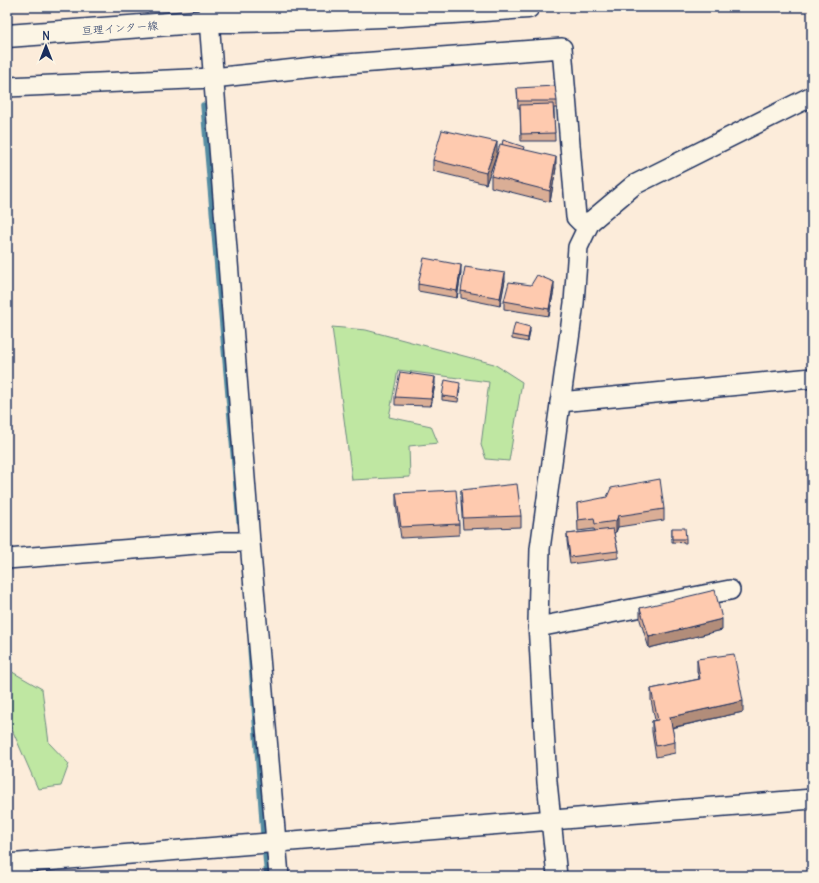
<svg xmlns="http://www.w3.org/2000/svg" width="819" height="883" font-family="Delius,'Klee One',sans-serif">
	<rect width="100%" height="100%" fill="#fcecda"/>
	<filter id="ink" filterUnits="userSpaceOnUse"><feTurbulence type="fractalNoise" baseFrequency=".025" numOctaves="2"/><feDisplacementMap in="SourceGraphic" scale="8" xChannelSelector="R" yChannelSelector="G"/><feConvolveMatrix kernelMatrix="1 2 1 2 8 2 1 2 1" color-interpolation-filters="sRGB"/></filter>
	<g filter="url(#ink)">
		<g fill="#bfe7a2" stroke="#6d8b80">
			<path d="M 332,327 L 366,330 L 494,364 L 522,382 L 509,461 L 486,459 L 481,445 L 489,382 L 398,370 L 389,417 L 431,426 L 438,443 L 409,446 L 410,477 L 352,480 Z"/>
			<path d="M 7,669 L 42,689 L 49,743 L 69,764 L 61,786 L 38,789 L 7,718 Z"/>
		</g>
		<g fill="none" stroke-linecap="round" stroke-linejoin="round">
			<g stroke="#548da2" stroke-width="5.5">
				<path d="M 203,105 L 239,521"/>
				<path d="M 250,647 L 263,833"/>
				<path d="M 265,854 L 267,876"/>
			</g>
			<defs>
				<g id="minor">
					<path d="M 208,7 L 250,542 L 279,876"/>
					<path d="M 7,87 L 213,78 L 333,65 L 562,48 L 576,217 L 581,222 L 590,222"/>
					<path d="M 560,402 L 812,378"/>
					<path d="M 7,559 L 222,542 L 250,542"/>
					<path d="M 538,627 L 730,590"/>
					<path d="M 7,864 L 812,799"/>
					<path d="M 557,876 L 547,782 L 538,623 L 540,549 L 574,303 L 578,247 L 590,222 L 634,185 L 812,96"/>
				</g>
				<path id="secondary" d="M 7,36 L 210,21"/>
				<path id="motorway" d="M 210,21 C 316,21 422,14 528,7"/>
			</defs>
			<use href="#minor" stroke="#1b2f5e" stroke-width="22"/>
			<use href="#secondary" stroke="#1b2f5e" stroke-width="25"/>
			<use href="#motorway" stroke="#1b2f5e" stroke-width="25"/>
			<use href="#minor" stroke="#fcf5e5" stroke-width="19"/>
			<use href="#secondary" stroke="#fcf5e5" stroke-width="22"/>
			<use href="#motorway" stroke="#fcf5e5" stroke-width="22"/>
		</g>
		<g fill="#daae96" stroke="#1b2f5e">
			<path d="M 517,88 L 557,101 L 557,108 L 554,108 L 555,141 L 521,141 L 520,108 L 518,108 Z"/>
			<path d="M 524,150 L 556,168 L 550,202 L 491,187 L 491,176 Z"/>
			<path d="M 497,153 L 486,184 L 433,171 L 433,160 Z"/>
			<path d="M 461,273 L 457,298 L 418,291 L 418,284 Z"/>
			<path d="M 505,280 L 500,306 L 461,298 L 461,291 Z"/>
			<path d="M 554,289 L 549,316 L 504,309 L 504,301 Z"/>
			<path d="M 530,331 L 528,342 L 512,339 L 512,335 Z"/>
			<path d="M 435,384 L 431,406 L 395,405 L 395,397 Z"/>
			<path d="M 460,387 L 458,402 L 442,400 L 442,396 Z"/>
			<path d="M 461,490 L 521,516 L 521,527 L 463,529 L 461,501 Z"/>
			<path d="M 396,493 L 459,524 L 459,535 L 401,538 L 396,504 Z"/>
			<path d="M 577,503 L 664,509 L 664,520 L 618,527 L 616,532 L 614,533 L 618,551 L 618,558 L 570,564 L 567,541 L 567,534 L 595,531 L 594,529 L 578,531 Z"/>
			<path d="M 672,528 L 686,539 L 686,543 L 672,542 Z"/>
			<path d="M 640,608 L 722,630 L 649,648 L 640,620 Z"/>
			<path d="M 697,659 L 743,712 L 672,728 L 675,742 L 675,753 L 656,757 L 652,732 L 652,721 L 655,720 L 651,700 L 651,689 L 699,679 L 697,671 Z"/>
		</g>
		<g fill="#b28d7a" stroke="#1b2f5e">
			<path d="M 497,142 L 497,153 L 486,184 L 486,173 Z"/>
			<path d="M 556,157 L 556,168 L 550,202 L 550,191 Z"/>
			<path d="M 461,265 L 461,273 L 457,298 L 457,291 Z"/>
			<path d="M 505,273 L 505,280 L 500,306 L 500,298 Z"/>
			<path d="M 554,282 L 554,289 L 549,316 L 549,309 Z"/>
			<path d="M 530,327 L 530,331 L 528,342 L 528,338 Z"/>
			<path d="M 435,377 L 435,384 L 431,406 L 431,399 Z"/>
			<path d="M 618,516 L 618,527 L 616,532 L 616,521 Z"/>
			<path d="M 722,619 L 722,630 L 649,648 L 649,637 Z"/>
			<path d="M 743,701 L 743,712 L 670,728 L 670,717 Z"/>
		</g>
		<g fill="#fecaaf" stroke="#1b2f5e">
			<path d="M 555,86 L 557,101 L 518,101 L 517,88 Z"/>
			<path d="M 553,104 L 555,133 L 521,134 L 520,105 Z"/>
			<path d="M 442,130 L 497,142 L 486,173 L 433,160 Z"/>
			<path d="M 503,140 L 524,147 L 523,150 L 502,145 Z"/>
			<path d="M 500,144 L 556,157 L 550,191 L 491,176 Z"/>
			<path d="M 424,258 L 461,265 L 457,291 L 418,284 Z"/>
			<path d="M 465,267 L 505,273 L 500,298 L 461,291 Z"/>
			<path d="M 537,275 L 554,282 L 549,309 L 504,301 L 509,282 L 531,285 Z"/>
			<path d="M 515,323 L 530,327 L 528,338 L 512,335 Z"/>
			<path d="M 400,372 L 435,377 L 431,399 L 395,397 Z"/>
			<path d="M 445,380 L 460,383 L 458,398 L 442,396 Z"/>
			<path d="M 660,479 L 664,509 L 618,516 L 616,521 L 595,524 L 594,518 L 578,520 L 577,503 L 607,497 L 611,488 Z"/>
			<path d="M 517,484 L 521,516 L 463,518 L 461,490 Z"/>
			<path d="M 456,490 L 459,524 L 401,527 L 396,493 Z"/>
			<path d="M 672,528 L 685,528 L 686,539 L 672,539 Z"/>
			<path d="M 613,529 L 618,551 L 570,557 L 567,534 Z"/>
			<path d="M 715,590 L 722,619 L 649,637 L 640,608 Z"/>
			<path d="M 734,654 L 743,701 L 670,717 L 675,742 L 656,746 L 652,721 L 658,720 L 651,689 L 700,679 L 697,659 Z"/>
		</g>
	</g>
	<g text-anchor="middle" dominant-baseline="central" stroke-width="4" stroke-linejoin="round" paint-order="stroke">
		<g font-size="11" fill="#1b2f5e" stroke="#fcf5e5">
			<text transform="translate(120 28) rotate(-4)">亘理インター線</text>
		</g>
	</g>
	<rect width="819" height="883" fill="none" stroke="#fcf5e5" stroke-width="24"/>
	<rect x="12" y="12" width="795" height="859" fill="none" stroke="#1b2f5e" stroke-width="1.5" filter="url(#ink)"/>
	<g transform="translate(46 46)" stroke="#fcf5e5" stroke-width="3" paint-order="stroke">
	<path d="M0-3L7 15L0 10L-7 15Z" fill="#1b2f5e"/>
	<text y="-6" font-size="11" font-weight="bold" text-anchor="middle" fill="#1b2f5e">N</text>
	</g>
</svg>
